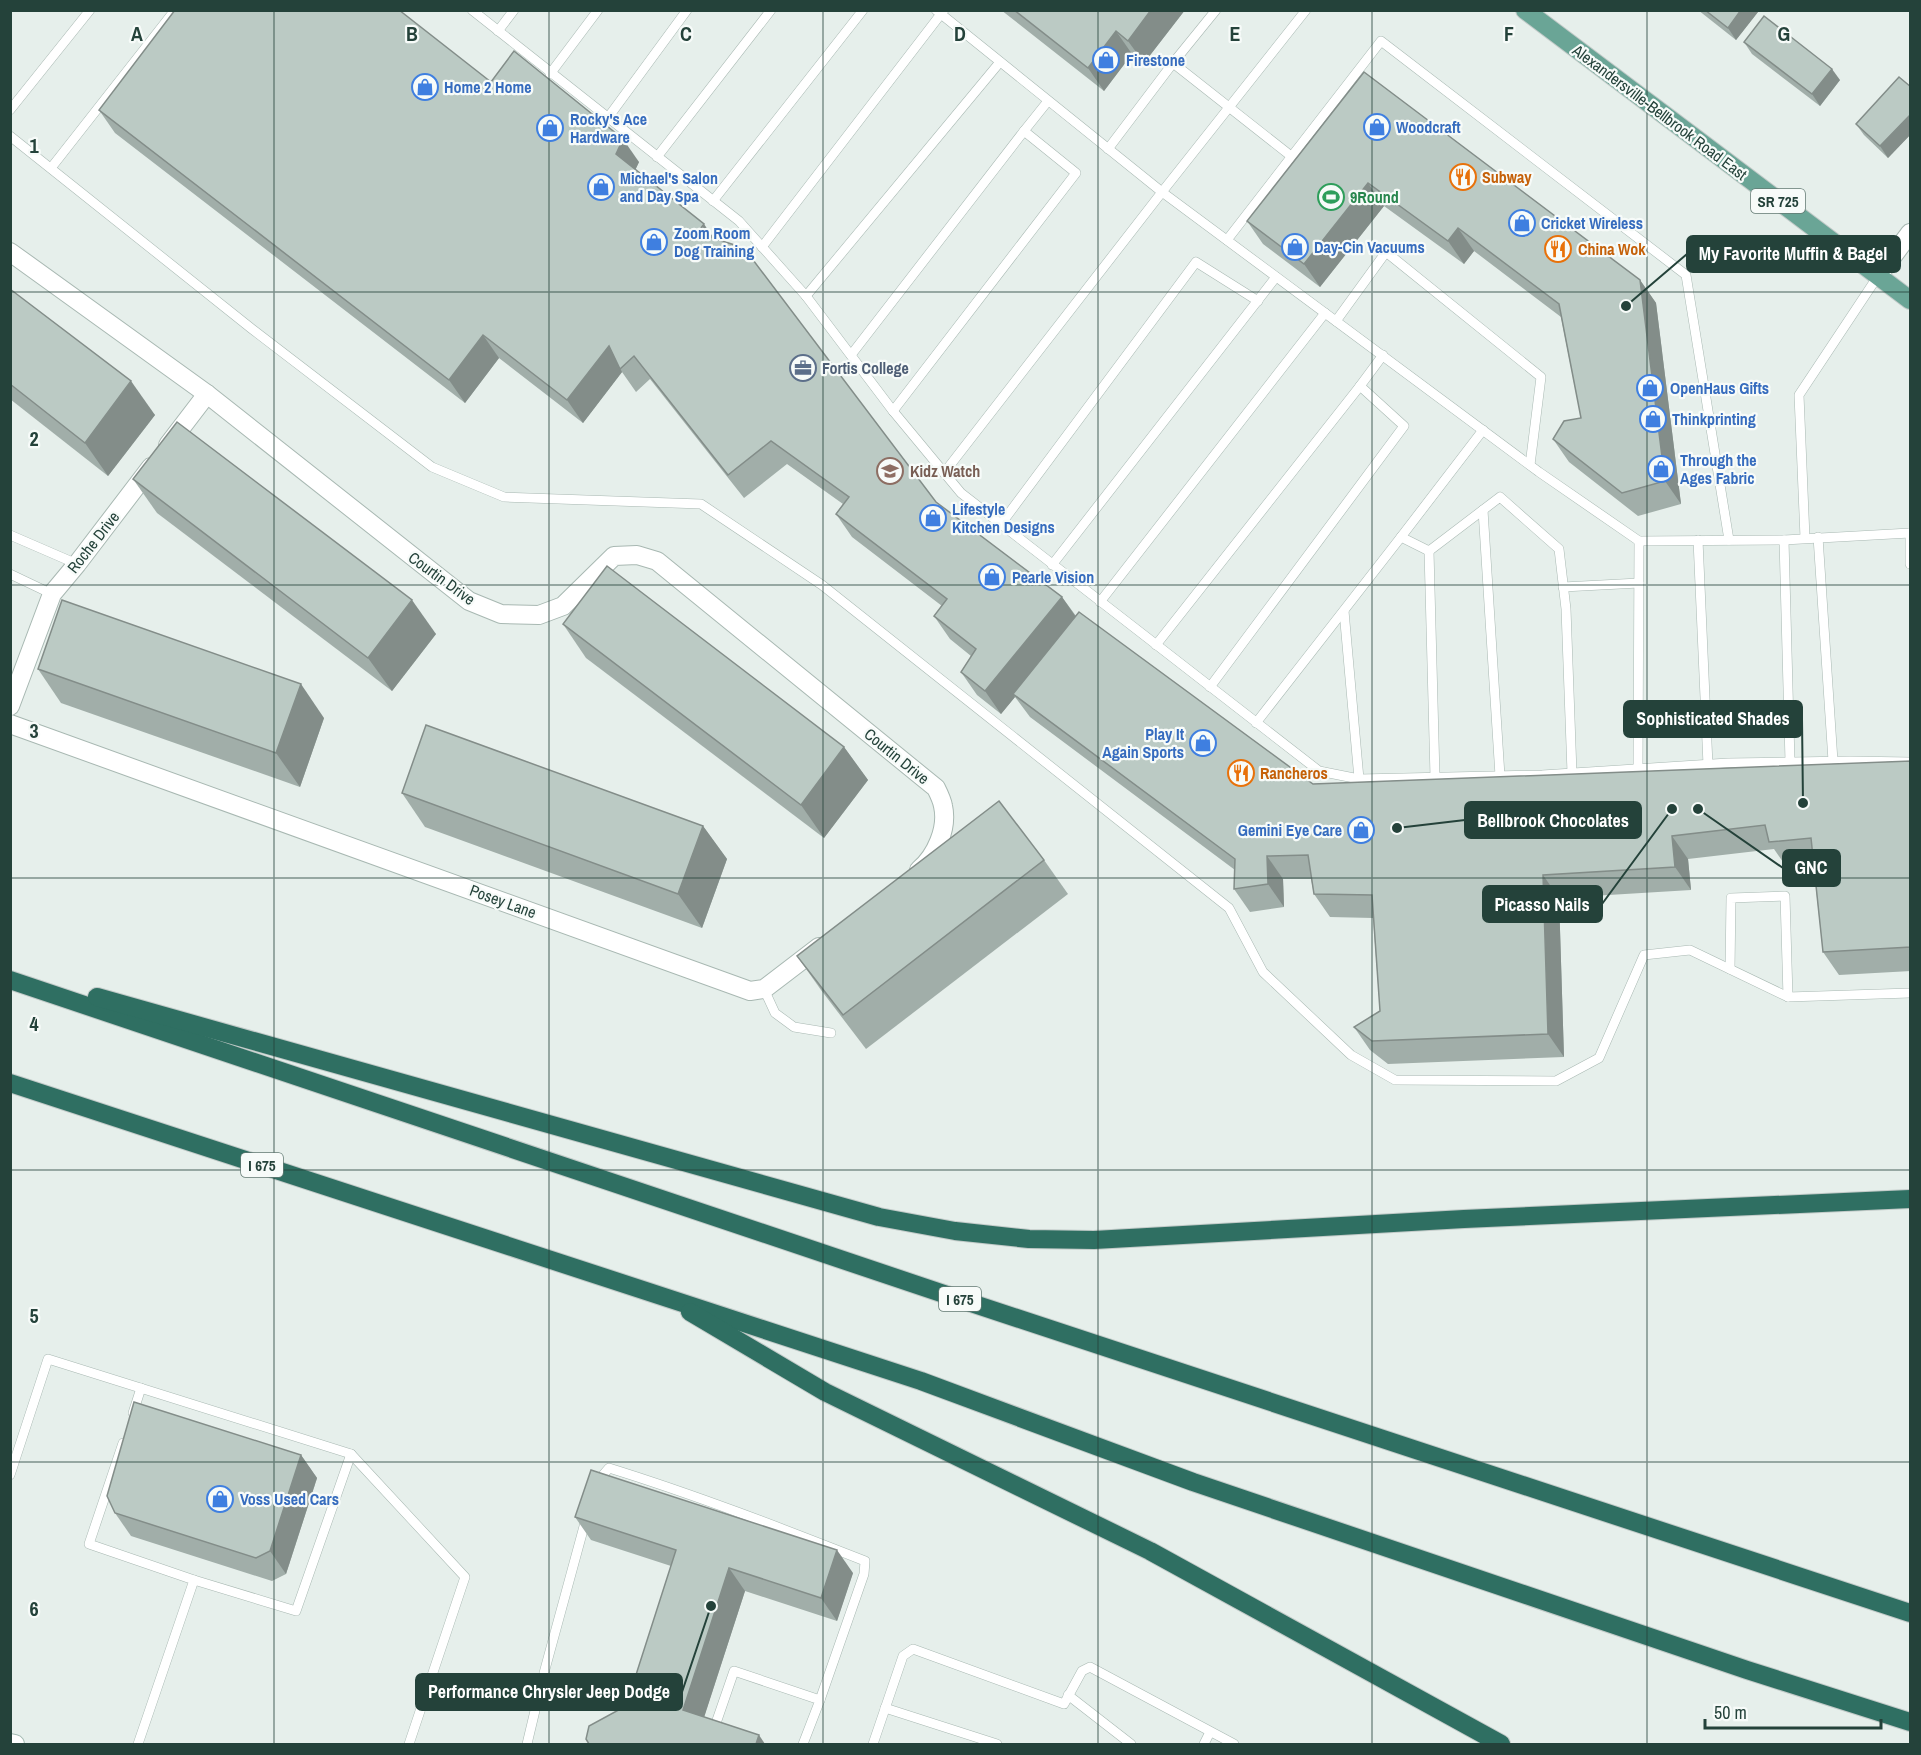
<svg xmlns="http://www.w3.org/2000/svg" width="1921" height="1755" font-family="'Archivo Narrow',sans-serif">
	<rect width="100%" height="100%" fill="#e6efeb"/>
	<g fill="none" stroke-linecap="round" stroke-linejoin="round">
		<defs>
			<g id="lane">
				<path d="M 472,10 L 739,221 L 806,296 L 893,411 L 961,493 L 1319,771 L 1359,779 L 1542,775 L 1728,763 L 1850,761 L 1910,762"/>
				<path d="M 936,10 L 1162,192 L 1539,472 L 1639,541 L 1784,540 L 1910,533"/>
				<path d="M 498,31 L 514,10"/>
				<path d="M 1173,63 L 1216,10"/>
				<path d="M 550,74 L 598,10"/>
				<path d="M 10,110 L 90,10"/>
				<path d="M 607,119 L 687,10"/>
				<path d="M 10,136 L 252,329 L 432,467 L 504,497 L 701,504 L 822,585 L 1229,908 L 1263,972 L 1351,1055 L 1395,1080 L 1556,1081 L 1599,1058 L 1644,955 L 1690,950 L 1788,997 L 1910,993"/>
				<path d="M 1108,149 L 1173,63 L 1291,156"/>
				<path d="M 657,157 L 771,10"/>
				<path d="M 51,168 L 175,10"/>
				<path d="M 713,201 L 863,10"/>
				<path d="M 1227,240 L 1381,41 L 1686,275 L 1729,540"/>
				<path d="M 762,247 L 944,10"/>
				<path d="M 806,296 L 1000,62"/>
				<path d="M 1336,321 L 1386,252 L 1541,377 L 1530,465"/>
				<path d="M 851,355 L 1024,131"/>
				<path d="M 893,411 L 1076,173 L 1024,131 L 1048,101"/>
				<path d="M 944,473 L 1162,192 L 1306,10"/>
				<path d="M 1483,510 L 1500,776"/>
				<path d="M 1001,524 L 1196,262 L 1258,301"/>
				<path d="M 1910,533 L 1910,564"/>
				<path d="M 10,535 L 77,564"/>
				<path d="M 1401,537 L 1483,430"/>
				<path d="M 1818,537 L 1833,761"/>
				<path d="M 1805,538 L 1799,395 L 1878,276"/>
				<path d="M 1698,540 L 1708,765"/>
				<path d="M 1784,540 L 1790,762"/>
				<path d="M 1429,551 L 1435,777"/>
				<path d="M 1052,565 L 1276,277"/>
				<path d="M 10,574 L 52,594"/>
				<path d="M 1563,587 L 1639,583"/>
				<path d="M 1100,602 L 1325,313"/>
				<path d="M 1344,611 L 1359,779"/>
				<path d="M 1156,645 L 1360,386"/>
				<path d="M 1210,687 L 1404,426 L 1360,386 L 1383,355"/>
				<path d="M 1256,723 L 1401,537 L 1429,551 L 1500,497 L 1559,549 L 1566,609 L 1572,773"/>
				<path d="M 1638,769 L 1639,541"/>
				<path d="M 1730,969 L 1731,898 L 1785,896 L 1788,997"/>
				<path d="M 764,989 L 775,1013 L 794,1027 L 831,1033"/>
				<path d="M 133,1413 L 141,1388"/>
				<path d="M 123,1443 L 89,1544 L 194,1580 L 138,1744"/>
				<path d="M 10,1475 L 48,1359 L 351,1454 L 465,1577 L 409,1744"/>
				<path d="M 597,1482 L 609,1468 C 696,1495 781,1528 865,1561 L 864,1574 L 820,1700"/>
				<path d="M 194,1580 L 296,1611 L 351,1454"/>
				<path d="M 1068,1695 L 1131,1744"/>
				<path d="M 885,1708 L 997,1744"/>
				<path d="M 722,1728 L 715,1726 L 734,1671 L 820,1700 L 803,1744"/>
				<path d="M 527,1744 L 544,1673 L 586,1519"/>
				<path d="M 873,1744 L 903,1656 L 913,1649 L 1064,1704 L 1082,1671 L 1090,1667 L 1234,1744"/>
				<path d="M 1204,1744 L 1210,1732"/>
			</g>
			<g id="street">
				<path d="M 10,252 L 207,394 L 469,601 L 501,614 L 539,615 L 563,606 L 614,556 L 637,555 L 657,561 L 936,788 C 939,794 942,800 943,806 C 948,828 936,856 919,870"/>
				<path d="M 1878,276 L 1910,233"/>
				<path d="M 168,445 L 207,394"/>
				<path d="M 10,706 L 52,594 L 77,564 L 151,467"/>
				<path d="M 10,724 L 750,991 L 764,989 L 819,947"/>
			</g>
			<path id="secondary" d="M 10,1743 L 15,1744"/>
			<path id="primary" d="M 1525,10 L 1910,300"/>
			<g id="highway">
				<path d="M 10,980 L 950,1296 L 1910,1613"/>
				<path d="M 97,997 L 879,1217 L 955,1231 L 1029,1239 L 1094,1240 L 1464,1219 L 1910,1199"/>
				<path d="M 10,1083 L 921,1381 L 1193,1482 L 1747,1670 L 1910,1722"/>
				<path d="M 690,1312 L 825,1392 L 1150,1551 L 1501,1744"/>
			</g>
		</defs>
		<use href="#lane" stroke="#a8b8b2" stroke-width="10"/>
		<use href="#street" stroke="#a8b8b2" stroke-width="20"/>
		<use href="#secondary" stroke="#a4bbb3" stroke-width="20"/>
		<use href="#primary" stroke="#c2cac8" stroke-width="20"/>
		<use href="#highway" stroke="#c2cac8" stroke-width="20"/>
		<use href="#lane" stroke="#fff" stroke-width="9"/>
		<use href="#street" stroke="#fff" stroke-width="18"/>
		<use href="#secondary" stroke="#fff" stroke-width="18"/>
		<use href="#primary" stroke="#6aa596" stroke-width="18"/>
		<use href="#highway" stroke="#2f6f62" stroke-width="18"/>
	</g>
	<g fill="#a1aea9">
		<path d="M 1001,10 L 1185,10 L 1144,63 L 1132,54 L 1104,91 Z"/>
		<path d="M 1698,10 L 1756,10 L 1758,12 L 1736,40 Z"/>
		<path d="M 1744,42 L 1840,80 L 1820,106 L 1752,54 Z"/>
		<path d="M 1364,72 L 1640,280 L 1656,303 L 1681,504 L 1638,516 L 1569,462 L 1553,439 L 1581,418 L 1561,317 L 1474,251 L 1464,264 L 1384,206 L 1320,287 L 1263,244 L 1247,221 Z"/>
		<path d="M 491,82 L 639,162 L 635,170 L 714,238 L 936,502 L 1062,597 L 1076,616 L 1313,784 L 1911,761 L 1911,971 L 1839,975 L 1823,952 L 1813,862 L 1785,865 L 1774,849 L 1688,859 L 1691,890 L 1559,898 L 1564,1057 L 1388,1064 L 1370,1050 L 1354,1027 L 1380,1011 L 1373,918 L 1330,917 L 1314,894 L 1311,879 L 1283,879 L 1284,907 L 1250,912 L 1234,889 L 1235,870 L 1030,717 L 1015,697 L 1001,714 L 977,695 L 961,672 L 971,656 L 950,639 L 934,616 L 942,606 L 852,537 L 836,514 L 843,504 L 787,464 L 744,498 L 650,379 L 636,392 L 622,372 L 583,423 L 499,358 L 465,403 L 115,133 L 99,110 Z"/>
		<path d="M 1911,87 L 1911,134 L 1888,158 L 1864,135 L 1856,124 Z"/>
		<path d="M 10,289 L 155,415 L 108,476 L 10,399 Z"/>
		<path d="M 133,479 L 436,634 L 392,691 L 157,513 Z"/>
		<path d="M 563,624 L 844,747 L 868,780 L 824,838 L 586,658 Z"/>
		<path d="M 38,669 L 324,718 L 300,787 L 61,703 Z"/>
		<path d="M 402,793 L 703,826 L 727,859 L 702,928 L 425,827 Z"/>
		<path d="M 1044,860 L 1068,894 L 866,1049 L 821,990 L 797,956 Z"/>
		<path d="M 301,1455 L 317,1478 L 286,1574 L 272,1581 L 131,1536 L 115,1513 Z"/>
		<path d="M 575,1517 L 853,1573 L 837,1621 L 745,1591 L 704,1717 L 626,1706 L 671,1566 L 591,1540 Z"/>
	</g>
	<g fill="#838d89">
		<path d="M 1151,10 L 1185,10 L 1144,63 L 1128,41 Z"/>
		<path d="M 1741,10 L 1756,10 L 1758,12 L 1736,40 L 1728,28 Z"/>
		<path d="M 1116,31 L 1132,54 L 1104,91 L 1088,68 Z"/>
		<path d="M 1832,69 L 1840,80 L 1820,106 L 1812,94 Z"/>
		<path d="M 1911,114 L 1911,134 L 1888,158 L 1880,146 Z"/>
		<path d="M 623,139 L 639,162 L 632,177 L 616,154 Z"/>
		<path d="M 1368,183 L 1384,206 L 1320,287 L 1304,264 Z"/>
		<path d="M 704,224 L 720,247 L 697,233 Z"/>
		<path d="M 1458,228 L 1474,251 L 1464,264 L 1448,241 Z"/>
		<path d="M 1640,280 L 1656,303 L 1681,504 L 1665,481 Z"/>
		<path d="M 483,335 L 499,358 L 465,403 L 449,380 Z"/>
		<path d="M 609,346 L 622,372 L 583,423 L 567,400 Z"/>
		<path d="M 131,381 L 155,415 L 108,476 L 85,443 Z"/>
		<path d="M 1062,597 L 1078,620 L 1013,694 L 1015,697 L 1001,714 L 985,691 Z"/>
		<path d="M 412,600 L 436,634 L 392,691 L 368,658 Z"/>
		<path d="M 301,684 L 324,718 L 300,787 L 276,753 Z"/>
		<path d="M 844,747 L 868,780 L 824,838 L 801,805 Z"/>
		<path d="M 703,826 L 727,859 L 702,928 L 678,894 Z"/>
		<path d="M 1672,836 L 1688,859 L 1691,890 L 1675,867 Z"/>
		<path d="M 1267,856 L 1283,879 L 1284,907 L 1268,884 Z"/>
		<path d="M 1543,875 L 1559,898 L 1564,1057 L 1548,1034 Z"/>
		<path d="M 301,1455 L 317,1478 L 286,1574 L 270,1551 Z"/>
		<path d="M 837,1550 L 853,1573 L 837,1621 L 821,1598 Z"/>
		<path d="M 729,1568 L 745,1591 L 699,1733 L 683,1710 Z"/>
		<path d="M 759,1735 L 765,1744 L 756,1744 Z"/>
	</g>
	<g fill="#bbcac4" stroke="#838d89" stroke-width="1.5">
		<path d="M 175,10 L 399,10 L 491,82 L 514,51 L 623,139 L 616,154 L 704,224 L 697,233 L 744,248 L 936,502 L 1062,597 L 985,691 L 961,672 L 976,649 L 934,616 L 947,599 L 836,514 L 849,497 L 771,441 L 728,475 L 634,356 L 620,369 L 609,346 L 567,400 L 483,335 L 449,380 L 99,110 Z"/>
		<path d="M 1014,10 L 1151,10 L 1128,41 L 1116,31 L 1088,68 Z"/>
		<path d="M 1705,10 L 1741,10 L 1728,28 Z"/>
		<path d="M 1764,16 L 1832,69 L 1812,94 L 1744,42 Z"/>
		<path d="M 1364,72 L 1640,280 L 1665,481 L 1622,493 L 1553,439 L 1564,421 L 1581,418 L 1559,304 L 1458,228 L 1448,241 L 1368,183 L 1304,264 L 1247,221 Z"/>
		<path d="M 1899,77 L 1911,87 L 1911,114 L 1880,146 L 1856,124 Z"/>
		<path d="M 10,289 L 131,381 L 85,443 L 10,384 Z"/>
		<path d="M 177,422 L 412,600 L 368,658 L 133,479 Z"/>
		<path d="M 607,566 L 844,747 L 801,805 L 563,624 Z"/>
		<path d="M 62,600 L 301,684 L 276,753 L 38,669 Z"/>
		<path d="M 1079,612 L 1313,784 L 1911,761 L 1911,947 L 1823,952 L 1811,838 L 1769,842 L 1765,825 L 1672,836 L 1675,867 L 1543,875 L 1548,1034 L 1372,1041 L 1354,1027 L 1380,1011 L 1372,895 L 1314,894 L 1308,855 L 1267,856 L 1268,884 L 1234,889 L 1235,859 L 1013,694 Z"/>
		<path d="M 426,725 L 703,826 L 678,894 L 402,793 Z"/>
		<path d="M 999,801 L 1044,860 L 843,1015 L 797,956 Z"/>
		<path d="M 134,1402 L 301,1455 L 270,1551 L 256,1558 L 115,1513 L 107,1496 Z"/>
		<path d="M 591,1470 L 837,1550 L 821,1598 L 729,1568 L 683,1710 L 759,1735 L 756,1744 L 589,1744 L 586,1739 L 589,1726 L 626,1706 L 676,1550 L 575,1517 Z"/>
	</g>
	<path fill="none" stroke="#24423a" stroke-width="1.5" stroke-opacity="0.55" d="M 274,10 L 274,1744M 549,10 L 549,1744M 823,10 L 823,1744M 1098,10 L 1098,1744M 1372,10 L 1372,1744M 1647,10 L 1647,1744M 10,292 L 1910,292M 10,585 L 1910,585M 10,878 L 1910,878M 10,1170 L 1910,1170M 10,1462 L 1910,1462"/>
	<defs>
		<symbol id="shop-ring" viewBox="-11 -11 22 22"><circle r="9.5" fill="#f7fbf9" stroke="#3f7fe0" stroke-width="1.5"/><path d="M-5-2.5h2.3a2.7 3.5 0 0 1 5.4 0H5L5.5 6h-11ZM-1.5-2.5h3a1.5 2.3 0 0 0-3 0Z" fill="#3f7fe0"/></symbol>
		<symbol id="restaurant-ring" viewBox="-11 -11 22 22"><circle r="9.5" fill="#f7fbf9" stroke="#e8710a" stroke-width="1.5"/><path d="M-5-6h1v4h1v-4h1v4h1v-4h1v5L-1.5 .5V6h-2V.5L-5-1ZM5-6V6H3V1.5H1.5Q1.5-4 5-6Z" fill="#e8710a"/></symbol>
		<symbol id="stadium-ring" viewBox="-11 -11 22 22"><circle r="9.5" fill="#f7fbf9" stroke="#2e9e5b" stroke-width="1.5"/><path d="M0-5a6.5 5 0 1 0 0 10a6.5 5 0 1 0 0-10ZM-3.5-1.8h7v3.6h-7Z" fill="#2e9e5b"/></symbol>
		<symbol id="office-ring" viewBox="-11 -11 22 22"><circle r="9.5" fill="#f7fbf9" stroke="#5c6f8a" stroke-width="1.5"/><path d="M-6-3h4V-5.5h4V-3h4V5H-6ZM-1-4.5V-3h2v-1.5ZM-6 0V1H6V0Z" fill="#5c6f8a"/></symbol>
		<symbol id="school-ring" viewBox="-11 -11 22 22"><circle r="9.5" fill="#f7fbf9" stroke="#8d6e63" stroke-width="1.5"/><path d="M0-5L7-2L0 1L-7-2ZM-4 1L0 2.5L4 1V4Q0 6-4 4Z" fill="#8d6e63"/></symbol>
	</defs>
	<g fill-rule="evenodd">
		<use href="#shop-ring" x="1091" y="45" width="30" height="30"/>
		<use href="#shop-ring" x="410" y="72" width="30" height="30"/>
		<use href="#shop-ring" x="1362" y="112" width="30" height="30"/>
		<use href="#shop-ring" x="535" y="113" width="30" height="30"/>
		<use href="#restaurant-ring" x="1448" y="162" width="30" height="30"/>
		<use href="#shop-ring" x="586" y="172" width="30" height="30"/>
		<use href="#stadium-ring" x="1316" y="182" width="30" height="30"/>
		<use href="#shop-ring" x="1507" y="208" width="30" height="30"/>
		<use href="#shop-ring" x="639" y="227" width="30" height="30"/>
		<use href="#shop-ring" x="1280" y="232" width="30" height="30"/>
		<use href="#restaurant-ring" x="1543" y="234" width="30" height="30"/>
		<use href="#office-ring" x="788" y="353" width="30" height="30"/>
		<use href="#shop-ring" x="1635" y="373" width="30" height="30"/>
		<use href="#shop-ring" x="1638" y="404" width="30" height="30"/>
		<use href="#shop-ring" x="1646" y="454" width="30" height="30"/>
		<use href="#school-ring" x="875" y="456" width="30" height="30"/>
		<use href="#shop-ring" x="918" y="503" width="30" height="30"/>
		<use href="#shop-ring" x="977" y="562" width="30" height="30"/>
		<use href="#shop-ring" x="1188" y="728" width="30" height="30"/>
		<use href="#restaurant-ring" x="1226" y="758" width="30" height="30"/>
		<use href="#shop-ring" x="1346" y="815" width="30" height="30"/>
		<use href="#shop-ring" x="205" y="1484" width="30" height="30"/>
	</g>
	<g text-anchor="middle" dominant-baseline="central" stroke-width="4.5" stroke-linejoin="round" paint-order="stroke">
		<g fill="#f7fbf9" stroke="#637a73" stroke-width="1.5">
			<rect x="1751" y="189" width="54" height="24" rx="4.5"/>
			<rect x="241" y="1153" width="42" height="24" rx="4.5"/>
			<rect x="939" y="1287" width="42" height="24" rx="4.5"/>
		</g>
		<g font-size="15" font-weight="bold" fill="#24423a">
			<text x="1778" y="201">SR 725</text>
			<text x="262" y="1165">I 675</text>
			<text x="960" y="1299">I 675</text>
		</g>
		<g font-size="16" font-weight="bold" fill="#366cbe" stroke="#f7fbf9" text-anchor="start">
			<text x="1126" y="60">Firestone</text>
			<text x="444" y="87">Home 2 Home</text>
			<text x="570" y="119">Rocky's Ace<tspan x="570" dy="18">Hardware</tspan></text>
			<text x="1396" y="127">Woodcraft</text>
			<text x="620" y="178">Michael's Salon<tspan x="620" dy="18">and Day Spa</tspan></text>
			<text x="1541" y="223">Cricket Wireless</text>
			<text x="674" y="233">Zoom Room<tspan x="674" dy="18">Dog Training</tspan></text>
			<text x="1314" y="247">Day-Cin Vacuums</text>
			<text x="1670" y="388">OpenHaus Gifts</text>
			<text x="1672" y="419">Thinkprinting</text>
			<text x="1680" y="460">Through the<tspan x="1680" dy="18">Ages Fabric</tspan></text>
			<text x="952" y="509">Lifestyle<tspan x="952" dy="18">Kitchen Designs</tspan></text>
			<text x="1012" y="577">Pearle Vision</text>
			<text x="1184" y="734" text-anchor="end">Play It<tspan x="1184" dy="18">Again Sports</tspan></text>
			<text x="1342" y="830" text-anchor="end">Gemini Eye Care</text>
			<text x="240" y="1499">Voss Used Cars</text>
		</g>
		<g font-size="16" fill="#24423a" stroke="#f7fbf9">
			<text transform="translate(1660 112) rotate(37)">Alexandersville-Bellbrook Road East</text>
			<text transform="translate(93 542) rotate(-52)">Roche Drive</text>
			<text transform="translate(442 578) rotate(36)">Courtin Drive</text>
			<text transform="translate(897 756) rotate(39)">Courtin Drive</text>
			<text transform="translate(503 901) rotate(20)">Posey Lane</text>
		</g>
		<g font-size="16" font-weight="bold" fill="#c56008" stroke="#f7fbf9" text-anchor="start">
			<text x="1482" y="177">Subway</text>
			<text x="1578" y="249">China Wok</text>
			<text x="1260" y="773">Rancheros</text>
		</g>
		<g font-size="16" font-weight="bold" fill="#27864d" stroke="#f7fbf9" text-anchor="start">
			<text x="1350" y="197">9Round</text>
		</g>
		<g font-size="16" font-weight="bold" fill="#4e5e75" stroke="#f7fbf9" text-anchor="start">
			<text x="822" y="368">Fortis College</text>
		</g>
		<g font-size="16" font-weight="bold" fill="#785e54" stroke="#f7fbf9" text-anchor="start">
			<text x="910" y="471">Kidz Watch</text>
		</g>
	</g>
	<g font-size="20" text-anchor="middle" font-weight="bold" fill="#24423a" stroke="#f7fbf9" stroke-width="4.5" stroke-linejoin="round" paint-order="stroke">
		<text x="137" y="41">A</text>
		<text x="412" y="41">B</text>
		<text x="686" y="41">C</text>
		<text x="960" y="41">D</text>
		<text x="1235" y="41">E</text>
		<text x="1509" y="41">F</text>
		<text x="1784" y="41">G</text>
		<text x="34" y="153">1</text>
		<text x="34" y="446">2</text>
		<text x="34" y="738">3</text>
		<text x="34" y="1031">4</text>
		<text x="34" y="1323">5</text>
		<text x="34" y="1616">6</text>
	</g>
	<path fill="none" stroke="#24423a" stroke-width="2" d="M1626 306L1687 254M1803 803L1802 719M1397 828L1465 820M1698 809L1783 868M1672 809L1602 904M711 1606L682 1692"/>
	<g fill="#24423a" stroke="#f7fbf9" stroke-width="2">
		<circle cx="1626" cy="306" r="6"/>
		<circle cx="1803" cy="803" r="6"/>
		<circle cx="1397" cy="828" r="6"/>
		<circle cx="1698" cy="809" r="6"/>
		<circle cx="1672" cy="809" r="6"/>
		<circle cx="711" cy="1606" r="6"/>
	</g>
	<g fill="#24423a" stroke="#24423a" stroke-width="2">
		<rect x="1687" y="236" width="213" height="36" rx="6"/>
		<rect x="1624" y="701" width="178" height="36" rx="6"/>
		<rect x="1465" y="802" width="176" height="36" rx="6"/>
		<rect x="1783" y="850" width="57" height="36" rx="6"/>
		<rect x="1483" y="886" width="119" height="36" rx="6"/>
		<rect x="416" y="1674" width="266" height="36" rx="6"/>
	</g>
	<g font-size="18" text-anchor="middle" font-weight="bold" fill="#fff">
		<text x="1793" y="260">My Favorite Muffin &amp; Bagel</text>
		<text x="1713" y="725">Sophisticated Shades</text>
		<text x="1553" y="827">Bellbrook Chocolates</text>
		<text x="1811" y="874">GNC</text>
		<text x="1542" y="911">Picasso Nails</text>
		<text x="549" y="1698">Performance Chrysler Jeep Dodge</text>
	</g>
	<rect width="1921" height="1755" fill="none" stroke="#24423a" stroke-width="24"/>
	<path d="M1705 1719v9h176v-9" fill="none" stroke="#24423a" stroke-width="3"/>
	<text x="1714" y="1719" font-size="18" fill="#24423a" stroke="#f7fbf9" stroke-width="4.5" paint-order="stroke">50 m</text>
</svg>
